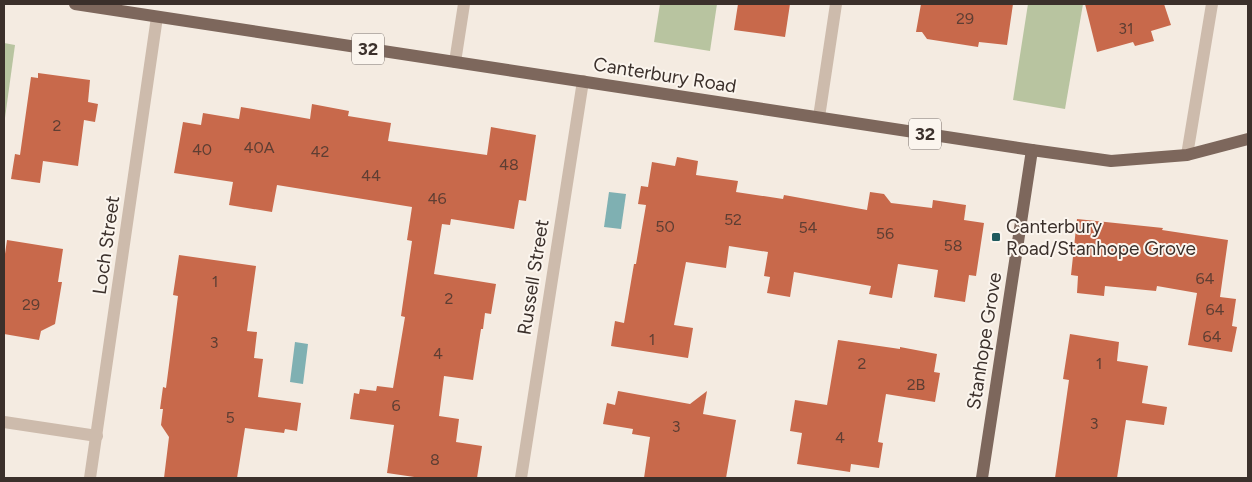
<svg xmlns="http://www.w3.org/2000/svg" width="1252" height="482" font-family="Figtree,sans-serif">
	<rect width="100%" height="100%" fill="#f4ebe1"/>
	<g fill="#b8c4a0">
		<path d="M 660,4 L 717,4 L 710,51 L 654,42 Z"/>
		<path d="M 1028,4 L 1083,4 L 1065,109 L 1013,100 Z"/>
		<path d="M 4,43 L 15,45 L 4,125 Z"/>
	</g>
	<g fill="#7fb0b2">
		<path d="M 609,192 L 626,194 L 621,229 L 604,227 Z"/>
		<path d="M 295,342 L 308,344 L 303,384 L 290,382 Z"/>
	</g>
	<g fill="#c8694b">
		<path d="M 738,4 L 790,4 L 785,37 L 734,30 Z"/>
		<path d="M 921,4 L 1013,4 L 1007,45 L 979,42 L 978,47 L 927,39 L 922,32 L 916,32 Z"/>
		<path d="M 1085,4 L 1164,4 L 1171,25 L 1151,31 L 1154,41 L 1135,46 L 1133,42 L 1097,52 Z"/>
		<path d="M 38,73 L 90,80 L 88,102 L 98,104 L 95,122 L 84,120 L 78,166 L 43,161 L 40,183 L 11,179 L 15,154 L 20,155 L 31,77 L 38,78 Z"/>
		<path d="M 312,104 L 349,111 L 348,116 L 391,123 L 388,141 L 487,155 L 491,127 L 536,135 L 526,201 L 519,200 L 514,229 L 451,219 L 450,225 L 442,224 L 434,274 L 496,284 L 491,314 L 485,313 L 483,329 L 481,329 L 473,380 L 444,376 L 439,416 L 459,419 L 456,442 L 482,446 L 477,478 L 421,478 L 387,473 L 394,425 L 350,419 L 354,393 L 359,394 L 360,389 L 376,391 L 377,386 L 393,388 L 405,317 L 401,316 L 412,241 L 407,240 L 412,207 L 277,185 L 272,212 L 229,205 L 233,182 L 174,173 L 183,122 L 201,125 L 203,113 L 239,119 L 241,107 L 310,119 Z"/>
		<path d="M 677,157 L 698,161 L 696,175 L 738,181 L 736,192 L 783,199 L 784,195 L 867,210 L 870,192 L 884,194 L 891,203 L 932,208 L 933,200 L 966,205 L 964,220 L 984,223 L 976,276 L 969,275 L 965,302 L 934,297 L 938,270 L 898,264 L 892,298 L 869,294 L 871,286 L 794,272 L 790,297 L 767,293 L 770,277 L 764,276 L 768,252 L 729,246 L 726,268 L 686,262 L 674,325 L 693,328 L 688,358 L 611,346 L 615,321 L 624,323 L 634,264 L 636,264 L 646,205 L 638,204 L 641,186 L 648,187 L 652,162 L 675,166 Z"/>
		<path d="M 1077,219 L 1163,228 L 1162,230 L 1228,240 L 1220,297 L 1236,299 L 1232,326 L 1237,327 L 1232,352 L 1188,345 L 1197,293 L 1157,286 L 1156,291 L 1105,286 L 1104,296 L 1077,293 L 1078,276 L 1071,275 Z"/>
		<path d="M 7,240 L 63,249 L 58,282 L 62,282 L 55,324 L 41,331 L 39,340 L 4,334 L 4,261 Z"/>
		<path d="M 179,255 L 256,266 L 247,331 L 257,332 L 254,358 L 263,359 L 258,397 L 301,403 L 297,431 L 285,429 L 284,433 L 245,428 L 237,478 L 164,478 L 169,437 L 161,425 L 163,409 L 160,409 L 163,387 L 166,388 L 178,296 L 173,295 Z"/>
		<path d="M 1070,334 L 1119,342 L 1117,361 L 1148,366 L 1142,403 L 1167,407 L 1164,425 L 1126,420 L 1117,478 L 1055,478 L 1069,380 L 1063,379 Z"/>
		<path d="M 838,340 L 900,349 L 900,347 L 937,354 L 934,372 L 940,373 L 935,402 L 886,394 L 878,442 L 883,443 L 879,468 L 851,464 L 850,472 L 797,464 L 802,433 L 790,431 L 795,400 L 827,405 Z"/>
		<path d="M 618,391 L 690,404 L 707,391 L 703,414 L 736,420 L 726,478 L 644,478 L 650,437 L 632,434 L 633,429 L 603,424 L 607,403 L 615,405 Z"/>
	</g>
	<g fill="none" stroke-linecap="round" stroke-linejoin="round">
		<g stroke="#cdbbac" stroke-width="12">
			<path d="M 455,62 L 464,4"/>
			<path d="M 819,117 L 836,4"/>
			<path d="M 1187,155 L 1212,4"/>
			<path d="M 4,422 L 97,436"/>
			<path d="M 90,478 L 157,17"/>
			<path d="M 521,478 L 583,81"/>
		</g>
		<g stroke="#7d675c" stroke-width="12">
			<path d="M 75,4 L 1032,150 L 1111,161 L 1187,155 L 1248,139"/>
			<path d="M 982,478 L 1032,150"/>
		</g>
	</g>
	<rect fill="#1f5a5e" stroke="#fbf5ee" stroke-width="2" x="991" y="232" width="10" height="10" rx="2.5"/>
	<g text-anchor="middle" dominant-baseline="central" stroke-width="4" stroke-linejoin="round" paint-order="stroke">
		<g font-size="16" fill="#5e3e33">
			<text x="965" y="18">29</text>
			<text x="1126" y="28">31</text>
			<text x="57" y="125">2</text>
			<text x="259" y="147">40A</text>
			<text x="202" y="149">40</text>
			<text x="320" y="151">42</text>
			<text x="509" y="164">48</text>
			<text x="371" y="175">44</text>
			<text x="437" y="198">46</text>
			<text x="733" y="219">52</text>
			<text x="665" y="226">50</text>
			<text x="808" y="227">54</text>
			<text x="885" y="233">56</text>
			<text x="953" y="245">58</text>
			<text x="1205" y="278">64</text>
			<text x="215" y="281">1</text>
			<text x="449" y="298">2</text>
			<text x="31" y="304">29</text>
			<text x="1215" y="309">64</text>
			<text x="1212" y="336">64</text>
			<text x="652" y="339">1</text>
			<text x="214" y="342">3</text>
			<text x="438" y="353">4</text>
			<text x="862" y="363">2</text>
			<text x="1099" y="363">1</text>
			<text x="916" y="384">2B</text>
			<text x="396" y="405">6</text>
			<text x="230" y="417">5</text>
			<text x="1094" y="423">3</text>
			<text x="676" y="426">3</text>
			<text x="840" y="437">4</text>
			<text x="435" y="459">8</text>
		</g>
		<g fill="#fbf5ee" stroke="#756b66" stroke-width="1">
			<rect x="352" y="33.5" width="32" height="31" rx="4"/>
			<rect x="909" y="118.5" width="32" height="31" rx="4"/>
		</g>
		<g font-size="18" font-weight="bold" fill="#3b302b">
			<text x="368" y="49">32</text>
			<text x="925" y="134">32</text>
		</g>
		<g font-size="19" fill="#3b302b" stroke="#fbf5ee">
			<text transform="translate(665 75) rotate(9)">Canterbury Road</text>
			<text transform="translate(106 245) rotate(-82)">Loch Street</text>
			<text transform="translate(533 277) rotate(-81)">Russell Street</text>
			<text transform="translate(984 341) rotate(-81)">Stanhope Grove</text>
		</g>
		<g font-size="19" fill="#3b302b" stroke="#fbf5ee" text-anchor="start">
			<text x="1006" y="226">Canterbury<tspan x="1006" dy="22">Road/Stanhope Grove</tspan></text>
		</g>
	</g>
	<rect width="1252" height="482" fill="none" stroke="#3b302b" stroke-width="10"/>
</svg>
